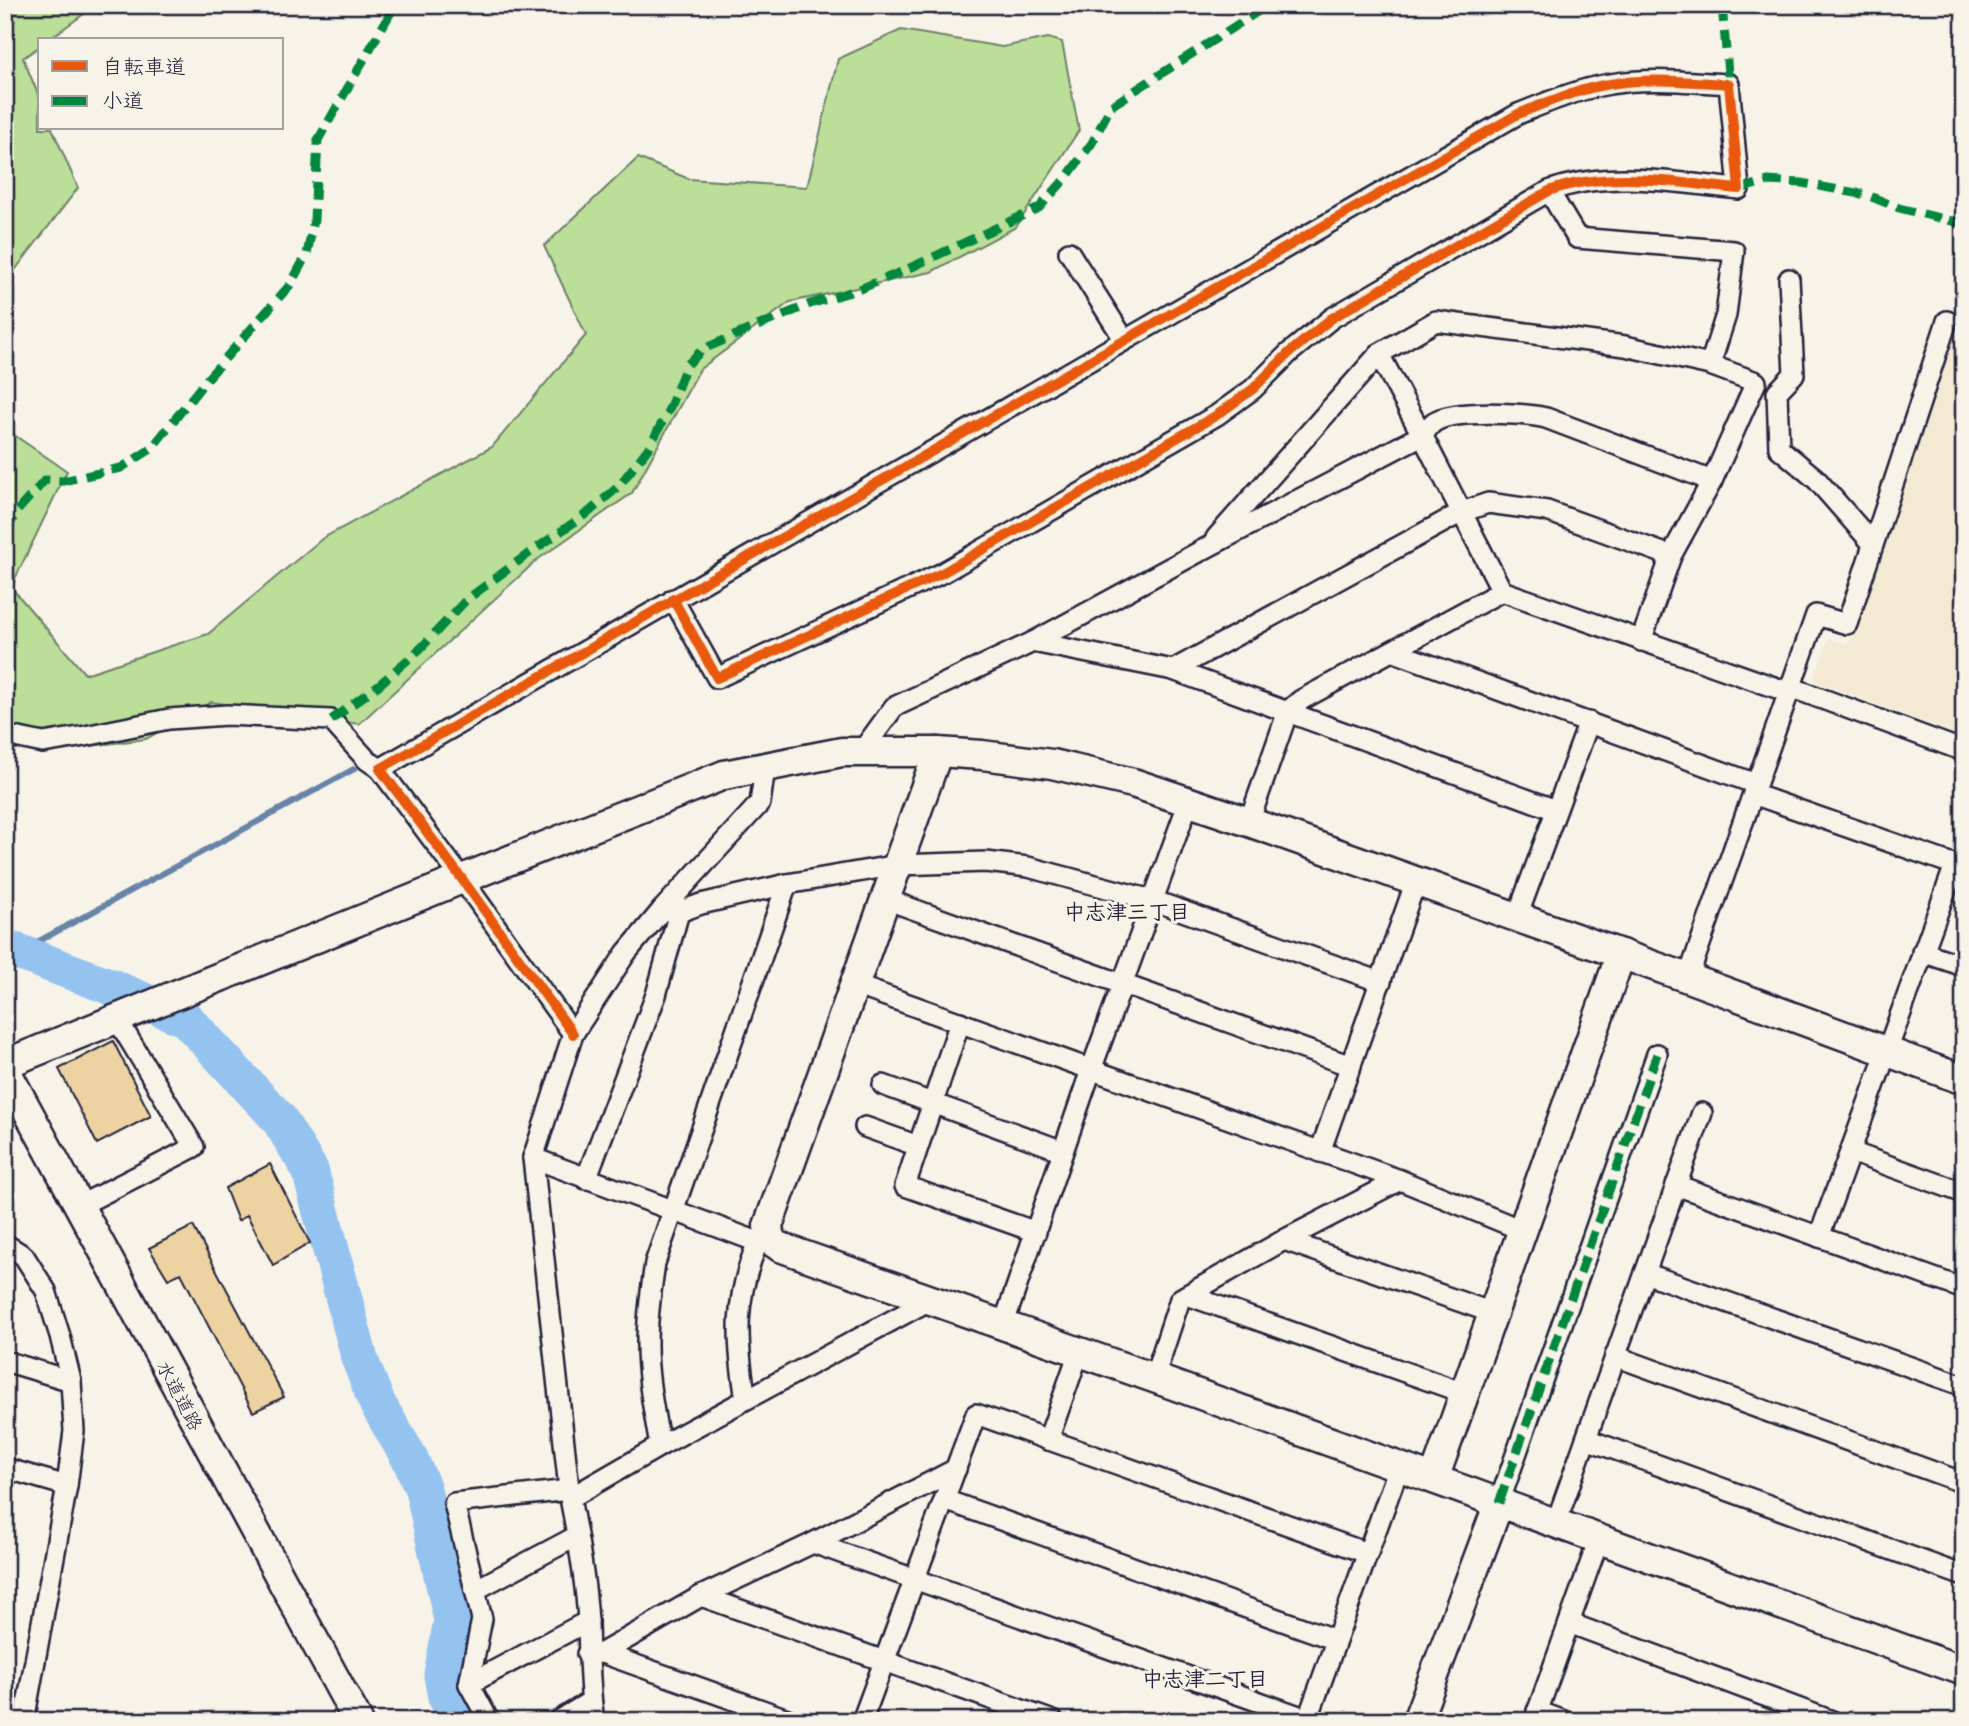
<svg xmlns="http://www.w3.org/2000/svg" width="1969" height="1726" font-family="'Playpen Sans','Klee One',sans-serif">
	<rect width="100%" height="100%" fill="#f7f3e8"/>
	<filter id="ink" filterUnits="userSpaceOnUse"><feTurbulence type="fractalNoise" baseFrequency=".0143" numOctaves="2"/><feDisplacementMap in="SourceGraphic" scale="14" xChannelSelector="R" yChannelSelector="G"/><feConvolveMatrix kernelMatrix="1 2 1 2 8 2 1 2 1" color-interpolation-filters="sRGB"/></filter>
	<g filter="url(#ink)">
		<path fill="#f4e9d3" d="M 1964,303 L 1964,737 L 1813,680 L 1829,639 L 1848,645 Z"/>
		<g fill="#bbde98" stroke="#6e806a" stroke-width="2">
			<path d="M 5,5 L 96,5 L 48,40 L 40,40 L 40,46 L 23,58 L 40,99 L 40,128 L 52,128 L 78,188 L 5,283 Z"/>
			<path d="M 901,30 L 1002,47 L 1048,38 L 1062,42 L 1079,130 L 1016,227 L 931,272 L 790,302 L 700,369 L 632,493 L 537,560 L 359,724 L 211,702 L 146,739 L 43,752 L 5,738 L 5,429 L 67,471 L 11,587 L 85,674 L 208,634 L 323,538 L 492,447 L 586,335 L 544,246 L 638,158 L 689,179 L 807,187 L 838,59 Z"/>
		</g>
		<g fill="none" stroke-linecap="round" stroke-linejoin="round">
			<path stroke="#6783a8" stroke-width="6" d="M 19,952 L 354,769"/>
			<path stroke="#95c3f0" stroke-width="37" d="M 5,947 L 109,986 L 186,1019 L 279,1119 L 310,1170 L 360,1360 L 377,1403 L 410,1459 L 423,1489 L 452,1620 L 442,1675 L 446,1697 L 461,1721"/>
		</g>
		<g fill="#edd2a2" stroke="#22223b" stroke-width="2">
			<path d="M 113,1041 L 151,1116 L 97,1144 L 59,1069 Z"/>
			<path d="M 270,1164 L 310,1243 L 273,1265 L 247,1215 L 238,1221 L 225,1188 Z"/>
			<path d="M 193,1226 L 284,1397 L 253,1412 L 181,1273 L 168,1279 L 149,1248 Z"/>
		</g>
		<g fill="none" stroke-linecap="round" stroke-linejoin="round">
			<defs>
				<g id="street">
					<path d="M 1549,191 L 1577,238 L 1734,251 L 1726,315 L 1710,365"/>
					<path d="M 1069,252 L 1124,339"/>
					<path d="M 1789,279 L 1794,374 L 1777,392 L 1779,448 L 1816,479 L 1873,544"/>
					<path d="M 1379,354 L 1422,435 L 1502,591 L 1788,692"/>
					<path d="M 1216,538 L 1379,354 L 1436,321 L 1625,346 L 1710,365 L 1756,382 L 1712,481 L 1671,556 L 1641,641"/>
					<path d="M 1033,642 L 1173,670 L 1556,810"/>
					<path d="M 1392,651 L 1756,784"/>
					<path d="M 1173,670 L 1462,512 L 1488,503 L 1547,511 L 1671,556"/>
					<path d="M 1790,687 L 1964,751"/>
					<path d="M 5,735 L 43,743 L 85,736 L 169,719 L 227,715 L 331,720 L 367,760 L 380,769"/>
					<path d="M 862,751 L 894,707 L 1033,642 L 1208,547 L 1422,435 C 1426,431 1430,425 1434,422 C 1454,409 1523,413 1546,418 L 1712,481"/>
					<path d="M 1753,794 L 1964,868"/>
					<path d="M 1249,822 L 1288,711 L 1301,700 L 1502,591"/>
					<path d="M 885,899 L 1351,1066"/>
					<path d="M 662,910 L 679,912 L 701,904 L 787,884 L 898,865 L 986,862 L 1028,867 L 1152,900 L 1381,982"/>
					<path d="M 1517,917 L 1589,722"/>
					<path d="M 1922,952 L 1964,966"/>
					<path d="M 1688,978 L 1816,615 L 1847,624 L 1947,321"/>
					<path d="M 855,985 L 1400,1180 L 1524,1231"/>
					<path d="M 960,1022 L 905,1186 L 1036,1232"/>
					<path d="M 573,1034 L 462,879 L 380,769 C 759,550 1138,331 1518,114 C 1548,102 1578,89 1610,84 C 1648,77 1690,82 1729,84 L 1739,189 C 1677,183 1609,169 1549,191 L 1332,318 L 1289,353 L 1253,389 L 1217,415 L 942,573 L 717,678 L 673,599"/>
					<path d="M 883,1085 L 1063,1151"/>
					<path d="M 865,1127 L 918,1146"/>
					<path d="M 1320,1152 L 1416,881"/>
					<path d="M 1851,1152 L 1964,1193"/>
					<path d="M 533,1158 L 758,1242 L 770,1240"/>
					<path d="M 586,1179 L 656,995 L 679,912"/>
					<path d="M 1676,1185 L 1964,1289"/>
					<path d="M 79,1206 L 194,1147 L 117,1019"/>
					<path d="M 1819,1237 L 1955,865"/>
					<path d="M 1284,1240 L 1493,1313"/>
					<path d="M 5,1244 L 24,1256 L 46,1291 L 60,1336 L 71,1381 L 74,1431 L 67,1486 L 24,1721"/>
					<path d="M 1645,1273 L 1964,1386"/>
					<path d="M 1187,1295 L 1464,1393"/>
					<path d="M 1003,1326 L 1091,1070 L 1189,801"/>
					<path d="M 1615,1356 L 1964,1483"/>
					<path d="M 5,1361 L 71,1381"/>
					<path d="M 1154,1378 L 1180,1299 L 1284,1240 L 1400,1180"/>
					<path d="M 746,1399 C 736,1340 734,1299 758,1242"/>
					<path d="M 1586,1439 L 1964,1576"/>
					<path d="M 1048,1440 L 1079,1352"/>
					<path d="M 660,1446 C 654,1412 647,1378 647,1344 C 647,1316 651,1290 655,1263 L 787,884"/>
					<path d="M 5,1468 L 67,1486"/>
					<path d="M 570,1498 L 660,1446 L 930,1300"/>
					<path d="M 945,1500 L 1336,1640"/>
					<path d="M 1499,1503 L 1657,1054"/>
					<path d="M 1556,1523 L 1702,1113"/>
					<path d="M 813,1543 L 1313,1721"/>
					<path d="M 475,1590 L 577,1536"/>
					<path d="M 701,1596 L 1053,1721"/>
					<path d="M 1569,1623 L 1832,1721"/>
					<path d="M 602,1653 L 793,1721"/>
					<path d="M 587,1654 L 602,1653 L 701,1596 L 813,1543 L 956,1469"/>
					<path d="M 469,1684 L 588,1621"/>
					<path d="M 1537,1711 L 1564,1721"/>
					<path d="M 489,1721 L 469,1684 L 482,1619 L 454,1503 L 569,1490"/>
					<path d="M 558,1721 L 591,1701"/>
					<path d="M 594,1721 C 589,1688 589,1655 588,1622 C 586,1581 578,1538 570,1498 L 533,1158 L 573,1034 L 626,953 L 662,910 L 760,803 L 765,768"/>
					<path d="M 862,1721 L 976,1414 L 1367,1553"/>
					<path d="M 1307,1721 L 1399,1467"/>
					<path d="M 1534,1721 L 1599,1539"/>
				</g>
				<g id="secondary">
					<path d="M 938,752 L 768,1226 L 770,1240 L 780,1247 L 794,1252 L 1154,1378 L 1964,1671"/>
					<path d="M 5,1064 L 462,879 L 724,775 L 842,752 L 938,752 L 982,755 L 1052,764 L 1133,783 L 1249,822 L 1688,978 L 1964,1080"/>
					<path d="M 5,1069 L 358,1721"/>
					<path d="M 1434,1479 L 1621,954"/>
					<path d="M 1417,1721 L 1499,1503"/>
				</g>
			</defs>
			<use href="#street" stroke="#22223b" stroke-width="24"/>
			<use href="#secondary" stroke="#22223b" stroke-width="33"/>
			<use href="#street" stroke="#f7f3e8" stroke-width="19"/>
			<use href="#secondary" stroke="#f7f3e8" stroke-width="28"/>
			<g stroke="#00873e" stroke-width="9" stroke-dasharray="18 9" stroke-linecap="butt">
				<path d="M 1722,5 L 1729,84"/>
				<path d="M 1739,189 L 1768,181 L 1802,183 L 1867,195 L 1899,208 L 1964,224"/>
				<path d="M 5,534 L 17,511 L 45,480 L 63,481 L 121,468 L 151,449 L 207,379 L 290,285 L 307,254 L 314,220 L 318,140 L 395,5"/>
				<path d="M 331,720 L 380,684 L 421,648 L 466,600 L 528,554 L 589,512 L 618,487 L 650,446 L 670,407 L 686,366 L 703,349 L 810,304 L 860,289 L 901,272 L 1039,208 L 1066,178 L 1092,143 L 1111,106 L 1260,10 L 1270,5"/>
				<path d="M 1499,1503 L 1657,1054"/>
			</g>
			<defs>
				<path id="cycleway" d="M 573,1034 L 462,879 L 380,769 C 759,550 1138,331 1518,114 C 1548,102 1578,89 1610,84 C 1648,77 1690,82 1729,84 L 1739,189 C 1677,183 1609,169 1549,191 L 1332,318 L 1289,353 L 1253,389 L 1217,415 L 942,573 L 717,678 L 673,599"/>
			</defs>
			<use href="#cycleway" stroke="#f7f3e8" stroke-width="15"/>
			<use href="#cycleway" stroke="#e8590c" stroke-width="10"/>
		</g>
	</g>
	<g text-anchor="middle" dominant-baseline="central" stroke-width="6" stroke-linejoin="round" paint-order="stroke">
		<g font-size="19" fill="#22223b" stroke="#f7f3e8">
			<text transform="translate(181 1395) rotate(62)">水道道路</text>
		</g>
		<g font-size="21" font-weight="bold" fill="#22223b" stroke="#f7f3e8">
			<text x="1127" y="910">中志津三丁目</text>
			<text x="1205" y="1677">中志津二丁目</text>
		</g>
	</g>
	<rect width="1969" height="1726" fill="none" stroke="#f7f3e8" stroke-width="28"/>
	<rect x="14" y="14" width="1941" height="1698" fill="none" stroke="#22223b" stroke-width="2.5" filter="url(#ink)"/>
	<rect x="38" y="38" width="245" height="91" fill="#f7f3e8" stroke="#a29fa3" stroke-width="2"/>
	<rect x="52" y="61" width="35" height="10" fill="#e8590c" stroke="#a29fa3" stroke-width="2"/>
	<text x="102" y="74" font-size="21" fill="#22223b">自転車道</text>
	<rect x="52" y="96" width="35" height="10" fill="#00873e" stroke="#a29fa3" stroke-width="2"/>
	<text x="102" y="108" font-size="21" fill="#22223b">小道</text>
</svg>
